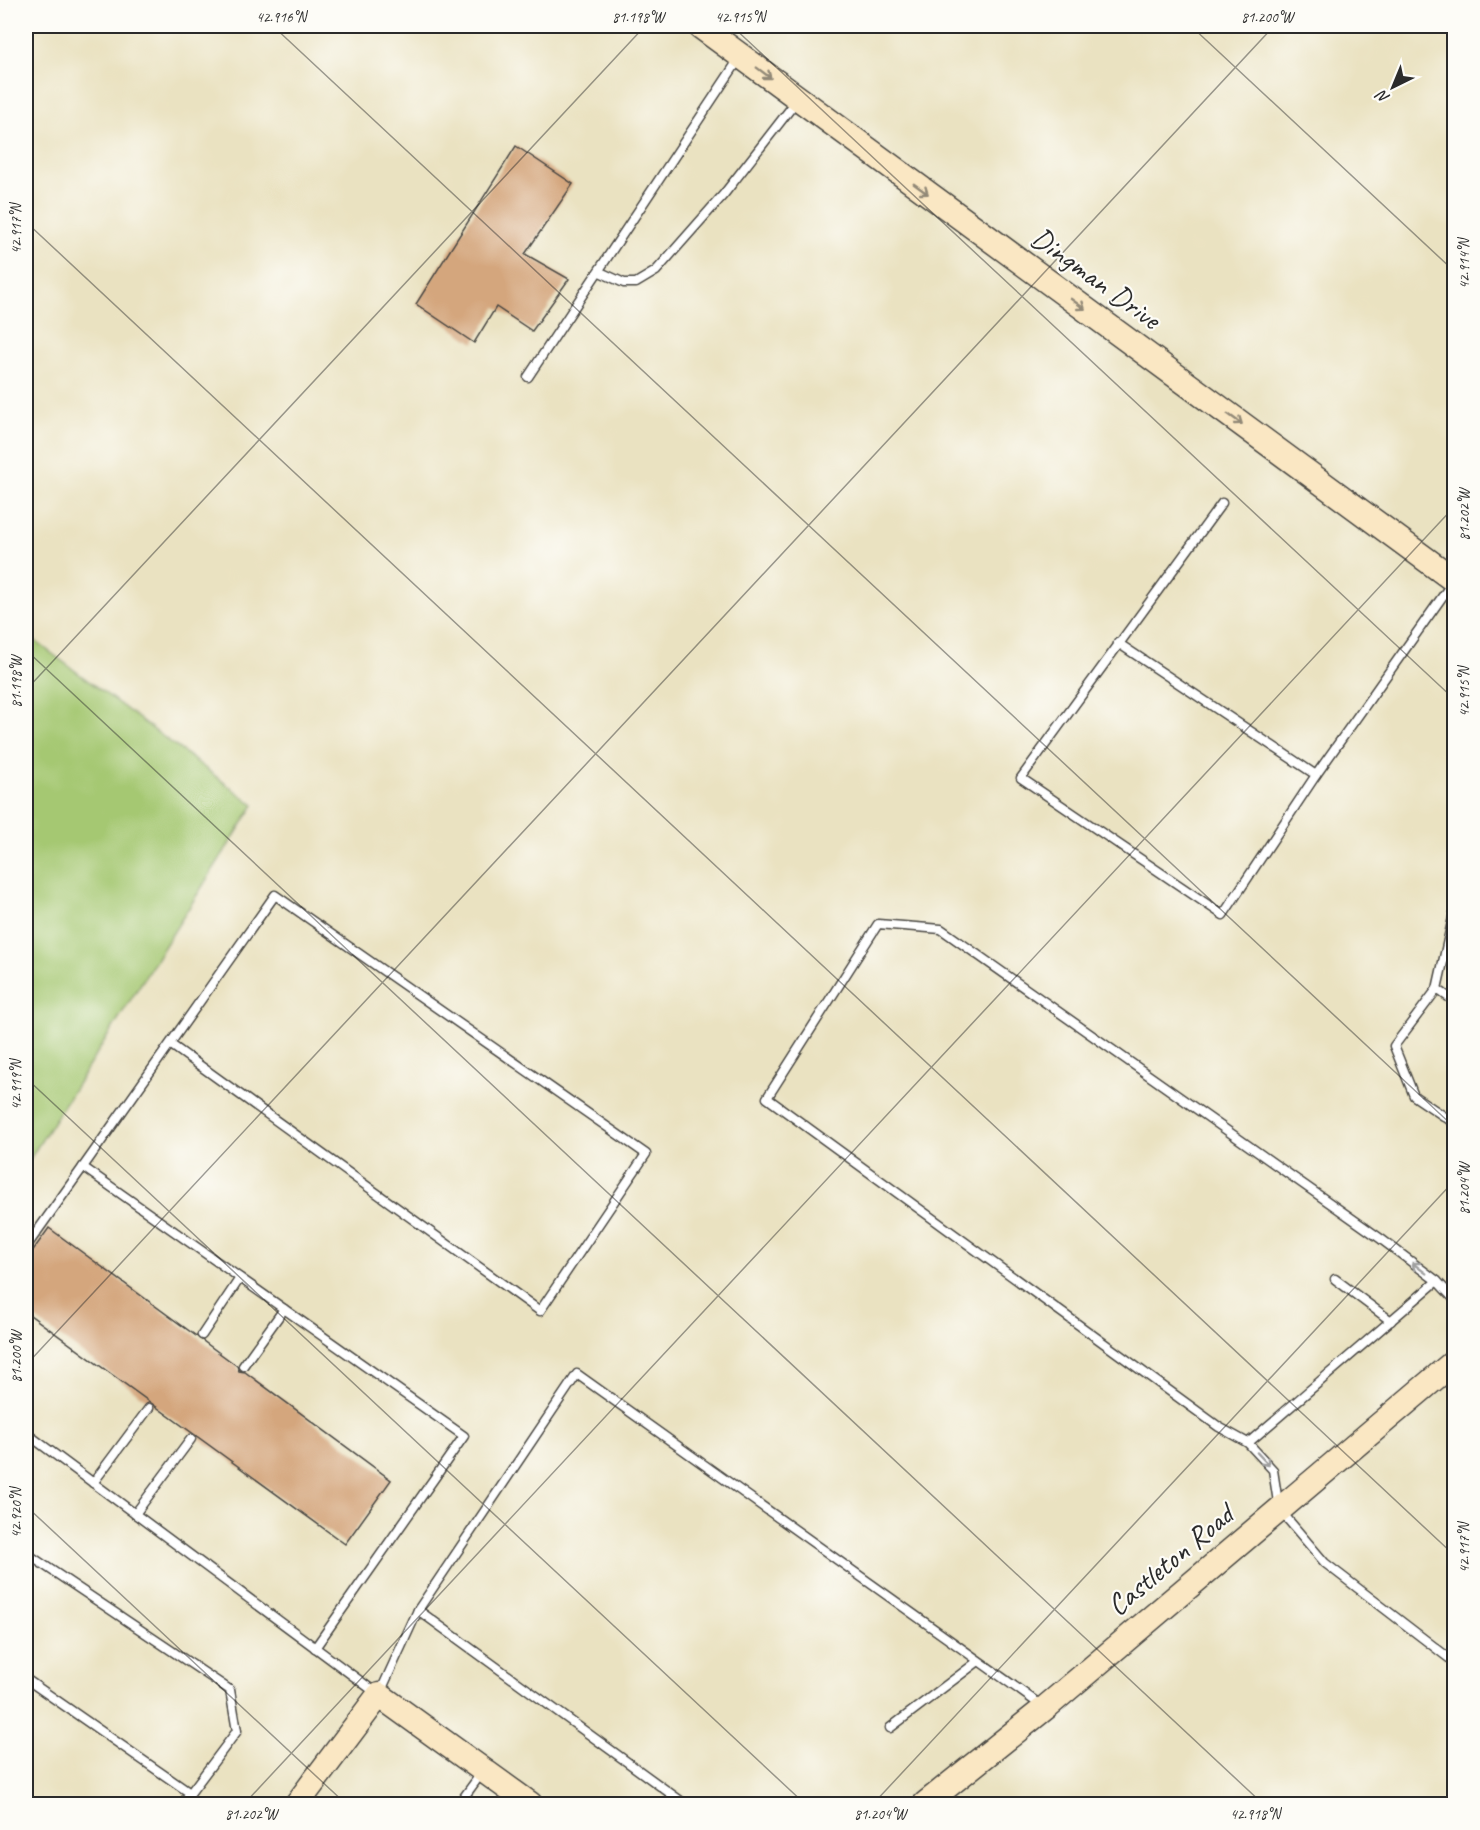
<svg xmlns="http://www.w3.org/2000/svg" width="1480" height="1830" font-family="Caveat,sans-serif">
	<rect width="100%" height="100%" fill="#fdfcf7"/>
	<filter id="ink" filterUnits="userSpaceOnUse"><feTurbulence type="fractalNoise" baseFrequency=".0167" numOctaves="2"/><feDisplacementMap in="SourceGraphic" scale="12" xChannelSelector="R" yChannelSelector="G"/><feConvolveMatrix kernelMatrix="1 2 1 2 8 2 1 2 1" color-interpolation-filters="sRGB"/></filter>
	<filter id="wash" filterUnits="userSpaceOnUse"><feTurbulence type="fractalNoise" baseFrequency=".008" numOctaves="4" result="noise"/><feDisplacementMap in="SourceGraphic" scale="24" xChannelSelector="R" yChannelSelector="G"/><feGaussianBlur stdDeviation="1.35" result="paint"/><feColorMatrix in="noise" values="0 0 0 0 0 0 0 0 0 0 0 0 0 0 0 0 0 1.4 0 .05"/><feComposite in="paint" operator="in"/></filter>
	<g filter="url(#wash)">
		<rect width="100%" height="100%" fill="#eae2c1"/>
		<path fill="#a5c872" stroke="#687a4e" stroke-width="1.5" d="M 26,634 L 254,805 L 26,1165 Z"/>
		<g id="blocks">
			<g fill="#d4a67d">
				<path d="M 516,146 L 573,184 L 525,254 L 569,279 L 532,331 L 496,307 L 474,343 L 416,304 Z"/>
				<path d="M 49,1228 L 237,1366 L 239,1371 L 245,1372 L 391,1480 L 345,1544 L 26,1312 L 26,1260 Z"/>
			</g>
		</g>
	</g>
	<g filter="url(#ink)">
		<use href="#blocks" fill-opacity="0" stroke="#484642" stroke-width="1.5"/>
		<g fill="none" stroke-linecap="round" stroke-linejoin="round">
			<defs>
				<g id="lane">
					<path d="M 600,272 L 624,283 L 636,283 L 656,271 L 724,194 L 798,99"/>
					<path d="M 528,377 L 739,59"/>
					<path d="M 1222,503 L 1021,778 L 1223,915 L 1316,775 L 1452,583"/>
					<path d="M 1118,643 L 1316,775"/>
					<path d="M 1454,913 L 1437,989 L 1394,1046 L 1414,1096 L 1454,1123"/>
					<path d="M 1437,989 L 1454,1001"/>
					<path d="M 83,1167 L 275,895 L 646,1154 L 540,1311 L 170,1044"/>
					<path d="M 26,1247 L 83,1167 L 464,1436 L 315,1648"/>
					<path d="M 1335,1279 L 1391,1321"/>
					<path d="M 1454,1299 L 1437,1281 L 1381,1239 L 941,929 L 878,924 L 767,1098 L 1219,1427 L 1248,1443 L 1273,1470 L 1279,1509 L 1325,1563 L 1454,1662"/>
					<path d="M 202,1335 L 240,1278"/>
					<path d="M 243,1366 L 284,1309"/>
					<path d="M 26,1433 L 379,1695 L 418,1610 L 577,1374 L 1042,1706"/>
					<path d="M 1248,1443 L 1437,1281"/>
					<path d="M 93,1483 L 149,1408"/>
					<path d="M 135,1514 L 191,1439"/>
					<path d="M 26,1553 L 230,1690 L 237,1731 L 182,1804"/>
					<path d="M 418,1610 L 685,1804"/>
					<path d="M 26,1679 L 190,1793"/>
					<path d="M 890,1728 L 977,1662"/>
					<path d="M 459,1804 L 483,1771"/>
				</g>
				<g id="secondary">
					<path d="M 700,26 L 1454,580"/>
					<path d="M 297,1804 L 379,1695 L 530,1804"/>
					<path d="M 925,1804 L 1045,1708 L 1454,1362"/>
				</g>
			</defs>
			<use href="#lane" stroke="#484642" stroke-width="11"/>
			<use href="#secondary" stroke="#484642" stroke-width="27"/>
			<use href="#lane" stroke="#fff" stroke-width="8"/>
			<use href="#secondary" stroke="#fae7c3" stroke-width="24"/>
		</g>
		<defs><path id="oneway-shaft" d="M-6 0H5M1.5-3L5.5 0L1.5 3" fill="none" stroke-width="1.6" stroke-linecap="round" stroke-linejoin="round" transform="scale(1.5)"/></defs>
		<g stroke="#928977">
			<use href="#oneway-shaft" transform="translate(764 73) rotate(37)"/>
			<use href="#oneway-shaft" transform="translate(921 189) rotate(36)"/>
			<use href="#oneway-shaft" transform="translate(1078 304) rotate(36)"/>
			<use href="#oneway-shaft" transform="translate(1235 419) rotate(36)"/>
		</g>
		<g stroke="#a0a0a0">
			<use href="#oneway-shaft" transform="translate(1419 1268) rotate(-143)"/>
			<use href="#oneway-shaft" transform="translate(1263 1459) rotate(47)"/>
		</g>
	</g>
	<path fill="none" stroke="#2b2b2b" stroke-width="1.5" stroke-opacity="0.45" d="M 273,26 L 1454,1127M 732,26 L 1454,699M 1191,26 L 1454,271M 26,222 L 1454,1555M 26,650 L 1263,1804M 26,690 L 645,26M 26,1078 L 805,1804M 26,1365 L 1274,26M 26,1506 L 346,1804M 244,1804 L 1454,507M 873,1804 L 1454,1181"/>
	<g text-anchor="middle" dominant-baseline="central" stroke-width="4.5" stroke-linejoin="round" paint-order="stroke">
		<g font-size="30" fill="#2b2b2b" stroke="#fdfcf7">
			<text transform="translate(1096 278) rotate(36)">Dingman Drive</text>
			<text transform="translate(1170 1560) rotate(-40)">Castleton Road</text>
		</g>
	</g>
	<rect width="1480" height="1830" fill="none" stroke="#fdfcf7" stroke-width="66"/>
	<g transform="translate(1393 87) rotate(223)" stroke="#fdfcf7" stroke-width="4.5" paint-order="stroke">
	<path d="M0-4.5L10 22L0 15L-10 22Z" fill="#2b2b2b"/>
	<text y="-9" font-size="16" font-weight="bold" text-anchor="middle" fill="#2b2b2b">N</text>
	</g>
	<rect x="33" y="33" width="1414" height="1764" fill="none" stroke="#2b2b2b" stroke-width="2"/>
	<g font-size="15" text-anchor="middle" fill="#2b2b2b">
		<text x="281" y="22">42.916°N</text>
		<text x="638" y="22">81.198°W</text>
		<text x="740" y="22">42.915°N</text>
		<text x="1267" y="22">81.200°W</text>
		<text transform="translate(16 229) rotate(-90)" y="5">42.917°N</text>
		<text transform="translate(1464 264) rotate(-90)" y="5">42.914°N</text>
		<text transform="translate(1464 515) rotate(-90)" y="5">81.202°W</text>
		<text transform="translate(16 682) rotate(-90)" y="5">81.198°W</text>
		<text transform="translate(1464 692) rotate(-90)" y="5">42.915°N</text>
		<text transform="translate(16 1085) rotate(-90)" y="5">42.919°N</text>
		<text transform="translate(1464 1189) rotate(-90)" y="5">81.204°W</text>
		<text transform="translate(16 1357) rotate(-90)" y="5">81.200°W</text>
		<text transform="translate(16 1513) rotate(-90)" y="5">42.920°N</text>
		<text transform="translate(1464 1548) rotate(-90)" y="5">42.917°N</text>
		<text x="251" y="1819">81.202°W</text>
		<text x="880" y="1819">81.204°W</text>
		<text x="1255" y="1819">42.918°N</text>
	</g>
</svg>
